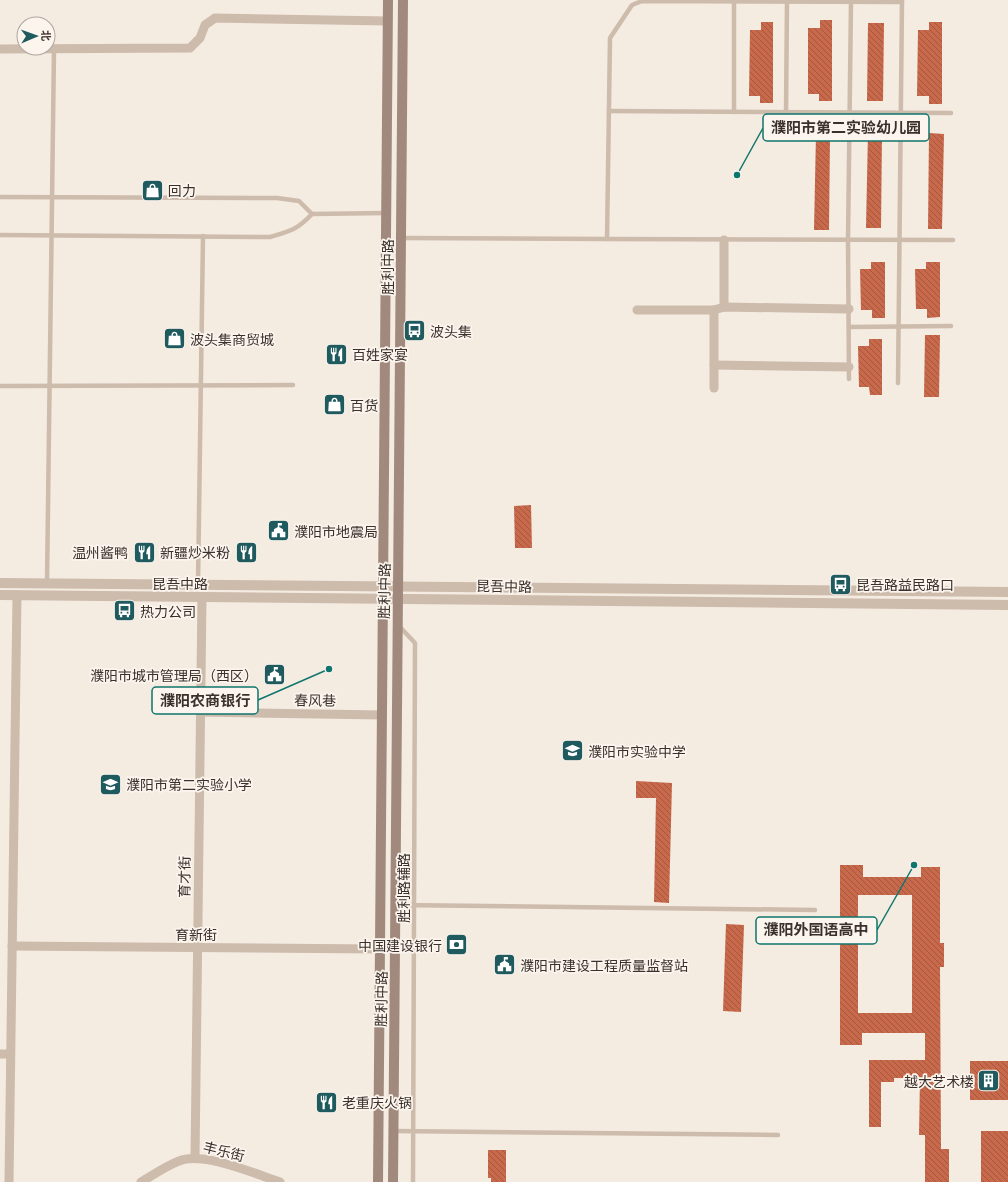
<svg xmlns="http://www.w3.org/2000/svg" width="1008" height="1182" font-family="Lato,'Noto Sans SC',sans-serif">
	<defs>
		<pattern id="building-back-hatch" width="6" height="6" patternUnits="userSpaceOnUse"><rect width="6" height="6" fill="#c8694b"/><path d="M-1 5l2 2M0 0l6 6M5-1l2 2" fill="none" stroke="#a4573f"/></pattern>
	</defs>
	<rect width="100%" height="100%" fill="#f4ebe1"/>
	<g fill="url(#building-back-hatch)" fill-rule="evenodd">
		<path d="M 820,20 L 832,20 L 832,101 L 819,101 L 819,94 L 808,94 L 808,28 L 820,28 Z"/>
		<path d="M 761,22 L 773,22 L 773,103 L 760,103 L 760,96 L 749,96 L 750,30 L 761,30 Z"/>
		<path d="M 929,22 L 942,22 L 942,104 L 929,104 L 929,96 L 917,96 L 918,30 L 929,30 Z"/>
		<path d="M 868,23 L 884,23 L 883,101 L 867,101 Z"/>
		<path d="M 868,132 L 882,133 L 881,228 L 866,228 Z"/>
		<path d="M 929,133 L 944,134 L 942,229 L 928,229 Z"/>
		<path d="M 816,134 L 830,135 L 829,230 L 814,230 Z"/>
		<path d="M 871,262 L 885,262 L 885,318 L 872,318 L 872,310 L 861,310 L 860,269 L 871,269 Z"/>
		<path d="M 926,262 L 940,262 L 940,317 L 927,318 L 927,309 L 916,309 L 915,269 L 926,269 Z"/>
		<path d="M 925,335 L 940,335 L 939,397 L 924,397 Z"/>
		<path d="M 869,339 L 882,339 L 882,395 L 870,395 L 869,387 L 859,387 L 858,346 L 869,346 Z"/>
		<path d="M 531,505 L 532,548 L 515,548 L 514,506 Z"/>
		<path d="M 636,781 L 672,783 L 669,903 L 654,902 L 656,798 L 636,798 Z"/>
		<path d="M 840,865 L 863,865 L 863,877 L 921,877 L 921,867 L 940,867 L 940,943 L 944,943 L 944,967 L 940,967 L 941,1149 L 949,1149 L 949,1182 L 925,1182 L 925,1135 L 919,1135 L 920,1078 L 894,1078 L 894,1082 L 881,1082 L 881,1127 L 869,1127 L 869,1060 L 925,1060 L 925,1033 L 862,1033 L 862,1045 L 840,1045 ZM 858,895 L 912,895 L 912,1013 L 858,1013 Z"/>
		<path d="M 726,924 L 744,925 L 741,1012 L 723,1011 Z"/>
		<rect x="970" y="1061" width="38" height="39"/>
		<rect x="981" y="1131" width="27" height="51"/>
		<path d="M 488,1150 L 506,1150 L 506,1182 L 491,1182 L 491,1178 L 488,1178 Z"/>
	</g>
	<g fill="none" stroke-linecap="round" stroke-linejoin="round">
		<g stroke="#cdbbac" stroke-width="4.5">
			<path d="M 609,111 L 951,113"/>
			<path d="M 734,112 L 734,0"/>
			<path d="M 786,112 L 787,1"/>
			<path d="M 0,197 L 277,198 L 299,201 L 312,214"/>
			<path d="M 0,235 L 270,237 C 290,231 297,230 312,214 L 387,213"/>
			<path d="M 401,238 L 607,239 L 610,38 L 632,5 L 642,1 L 902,2"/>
			<path d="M 607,239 L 953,240"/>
			<path d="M 849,327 L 951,326"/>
			<path d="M 849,379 L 848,240 L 851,2"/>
			<path d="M 898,383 L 902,0"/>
			<path d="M 0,386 L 293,385"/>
			<path d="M 47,583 L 54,49"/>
			<path d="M 198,584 L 203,236"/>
			<path d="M 399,626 L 415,643 L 413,1182"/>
			<path d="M 396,905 L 815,910"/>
			<path d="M 394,1131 L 778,1135"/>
		</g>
		<g stroke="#cdbbac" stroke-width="9">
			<path d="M 0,49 L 190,48 L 200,38 L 205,25 L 215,18 L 388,21"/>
			<path d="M 724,307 L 724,240"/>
			<path d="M 637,310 L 714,310 L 724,307 L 849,309"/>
			<path d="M 714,365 L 849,367"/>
			<path d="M 714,388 L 714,310"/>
			<path d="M 200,712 L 382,715"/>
			<path d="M 12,946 L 380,949"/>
			<path d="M 0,1054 L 10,1054"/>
			<path d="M 195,1158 L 202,597"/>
			<path d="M 9,1182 L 17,595"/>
			<path d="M 141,1182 C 153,1175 166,1166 179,1161 C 203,1151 255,1174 280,1182"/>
		</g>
		<g stroke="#cdbbac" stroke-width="10">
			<path d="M 0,583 L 1008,592"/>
			<path d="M 0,595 L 1008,605"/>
		</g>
		<g stroke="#a18a7d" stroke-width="10">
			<path d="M 378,1182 L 388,0"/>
			<path d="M 393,1182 L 403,0"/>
		</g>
	</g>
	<defs>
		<symbol id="shop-square" viewBox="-11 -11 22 22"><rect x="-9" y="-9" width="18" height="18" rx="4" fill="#1f5a5e" stroke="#fbf5ee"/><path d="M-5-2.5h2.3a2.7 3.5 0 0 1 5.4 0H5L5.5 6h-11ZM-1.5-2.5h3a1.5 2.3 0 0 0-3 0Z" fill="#fff"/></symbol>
		<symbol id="bus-square" viewBox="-11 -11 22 22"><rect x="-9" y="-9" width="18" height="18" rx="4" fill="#1f5a5e" stroke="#fbf5ee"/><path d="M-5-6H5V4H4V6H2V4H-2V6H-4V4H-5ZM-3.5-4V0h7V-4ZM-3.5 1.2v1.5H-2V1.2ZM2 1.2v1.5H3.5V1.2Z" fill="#fff"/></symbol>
		<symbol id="restaurant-square" viewBox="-11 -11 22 22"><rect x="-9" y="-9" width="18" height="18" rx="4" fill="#1f5a5e" stroke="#fbf5ee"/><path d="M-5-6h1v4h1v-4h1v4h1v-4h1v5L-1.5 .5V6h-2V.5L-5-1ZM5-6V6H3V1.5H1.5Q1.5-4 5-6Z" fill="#fff"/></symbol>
		<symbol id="civic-square" viewBox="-11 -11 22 22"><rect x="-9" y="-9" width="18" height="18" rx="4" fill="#1f5a5e" stroke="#fbf5ee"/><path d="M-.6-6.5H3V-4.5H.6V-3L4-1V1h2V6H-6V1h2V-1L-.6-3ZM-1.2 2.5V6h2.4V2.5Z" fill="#fff"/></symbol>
		<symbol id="school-square" viewBox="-11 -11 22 22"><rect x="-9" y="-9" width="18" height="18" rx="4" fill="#1f5a5e" stroke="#fbf5ee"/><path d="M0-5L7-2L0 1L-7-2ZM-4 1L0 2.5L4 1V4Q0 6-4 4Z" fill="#fff"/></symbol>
		<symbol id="bank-square" viewBox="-11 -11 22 22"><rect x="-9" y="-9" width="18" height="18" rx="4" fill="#1f5a5e" stroke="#fbf5ee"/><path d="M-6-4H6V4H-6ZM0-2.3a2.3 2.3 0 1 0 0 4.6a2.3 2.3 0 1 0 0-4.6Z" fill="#fff"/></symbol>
		<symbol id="building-square" viewBox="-11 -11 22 22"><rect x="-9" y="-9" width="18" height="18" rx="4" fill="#1f5a5e" stroke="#fbf5ee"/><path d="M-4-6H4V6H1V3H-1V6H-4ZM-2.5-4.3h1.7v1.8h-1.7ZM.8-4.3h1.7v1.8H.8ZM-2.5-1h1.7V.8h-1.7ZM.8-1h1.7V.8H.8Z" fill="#fff"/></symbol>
	</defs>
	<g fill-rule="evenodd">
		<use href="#shop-square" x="140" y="178" width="25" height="25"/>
		<use href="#bus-square" x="402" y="318" width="25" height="25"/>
		<use href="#shop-square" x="162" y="326" width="25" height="25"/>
		<use href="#restaurant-square" x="324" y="342" width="25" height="25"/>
		<use href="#shop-square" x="322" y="392" width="25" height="25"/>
		<use href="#civic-square" x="266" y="518" width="25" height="25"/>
		<use href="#restaurant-square" x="132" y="540" width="25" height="25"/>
		<use href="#restaurant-square" x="234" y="540" width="25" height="25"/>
		<use href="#bus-square" x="828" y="572" width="25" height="25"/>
		<use href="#bus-square" x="112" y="598" width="25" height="25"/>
		<use href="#civic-square" x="262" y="662" width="25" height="25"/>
		<use href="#school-square" x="560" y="738" width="25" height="25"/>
		<use href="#school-square" x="98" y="772" width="25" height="25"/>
		<use href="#bank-square" x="444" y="932" width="25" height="25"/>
		<use href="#civic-square" x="492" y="952" width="25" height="25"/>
		<use href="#building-square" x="976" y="1068" width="25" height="25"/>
		<use href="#restaurant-square" x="314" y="1090" width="25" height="25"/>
	</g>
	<g text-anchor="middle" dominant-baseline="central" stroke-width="3.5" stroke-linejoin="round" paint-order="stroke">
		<g font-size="14" fill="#3b302b" stroke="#fbf5ee" text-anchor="start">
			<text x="168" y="190">回力</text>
			<text x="430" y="331">波头集</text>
			<text x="190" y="339">波头集商贸城</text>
			<text x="352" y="354">百姓家宴</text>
			<text x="350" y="405">百货</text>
			<text x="294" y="531">濮阳市地震局</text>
			<text x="128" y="552" text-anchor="end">温州酱鸭</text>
			<text x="230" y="552" text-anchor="end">新疆炒米粉</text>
			<text x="856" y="584">昆吾路益民路口</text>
			<text x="140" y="611">热力公司</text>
			<text x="258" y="675" text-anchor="end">濮阳市城市管理局（西区）</text>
			<text x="588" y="751">濮阳市实验中学</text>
			<text x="126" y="784">濮阳市第二实验小学</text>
			<text x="442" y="945" text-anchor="end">中国建设银行</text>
			<text x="520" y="965">濮阳市建设工程质量监督站</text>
			<text x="974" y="1081" text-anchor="end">越大艺术楼</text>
			<text x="342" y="1102">老重庆火锅</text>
		</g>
		<g font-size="14" fill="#3b302b" stroke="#fbf5ee">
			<text transform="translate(387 267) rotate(-90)">胜利中路</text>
			<text x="180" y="583">昆吾中路</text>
			<text transform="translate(504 586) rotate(1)">昆吾中路</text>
			<text transform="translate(384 591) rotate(-89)">胜利中路</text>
			<text transform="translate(315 700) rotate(1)">春风巷</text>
			<text transform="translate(184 877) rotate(-89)">育才街</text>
			<text transform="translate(403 888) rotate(-90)">胜利路辅路</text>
			<text x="196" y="934">育新街</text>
			<text transform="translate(381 999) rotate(-89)">胜利中路</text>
			<text transform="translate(224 1151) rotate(14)">丰乐街</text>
		</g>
	</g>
	<path fill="none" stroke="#0f766e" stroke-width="1.5" d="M737 175L763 128M329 669L258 700M914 865L877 930"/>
	<g fill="#0f766e" stroke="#fbf5ee" stroke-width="1.5">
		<circle cx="737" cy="175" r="4"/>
		<circle cx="329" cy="669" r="4"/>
		<circle cx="914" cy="865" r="4"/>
	</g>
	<g fill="#fbf5ee" stroke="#0f766e" stroke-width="1.5">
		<rect x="763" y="114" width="166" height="27" rx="4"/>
		<rect x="152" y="687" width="106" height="27" rx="4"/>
		<rect x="756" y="917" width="121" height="27" rx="4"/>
	</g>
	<g font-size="15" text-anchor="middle" font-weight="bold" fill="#3b302b">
		<text x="846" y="133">濮阳市第二实验幼儿园</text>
		<text x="205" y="706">濮阳农商银行</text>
		<text x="816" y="935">濮阳外国语高中</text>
	</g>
	<g transform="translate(36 36) rotate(88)"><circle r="19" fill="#fbf5ee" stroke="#aea6a0"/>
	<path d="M0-3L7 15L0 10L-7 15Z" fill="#1f5a5e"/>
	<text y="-6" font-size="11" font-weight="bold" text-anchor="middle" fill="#3b302b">北</text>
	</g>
</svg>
